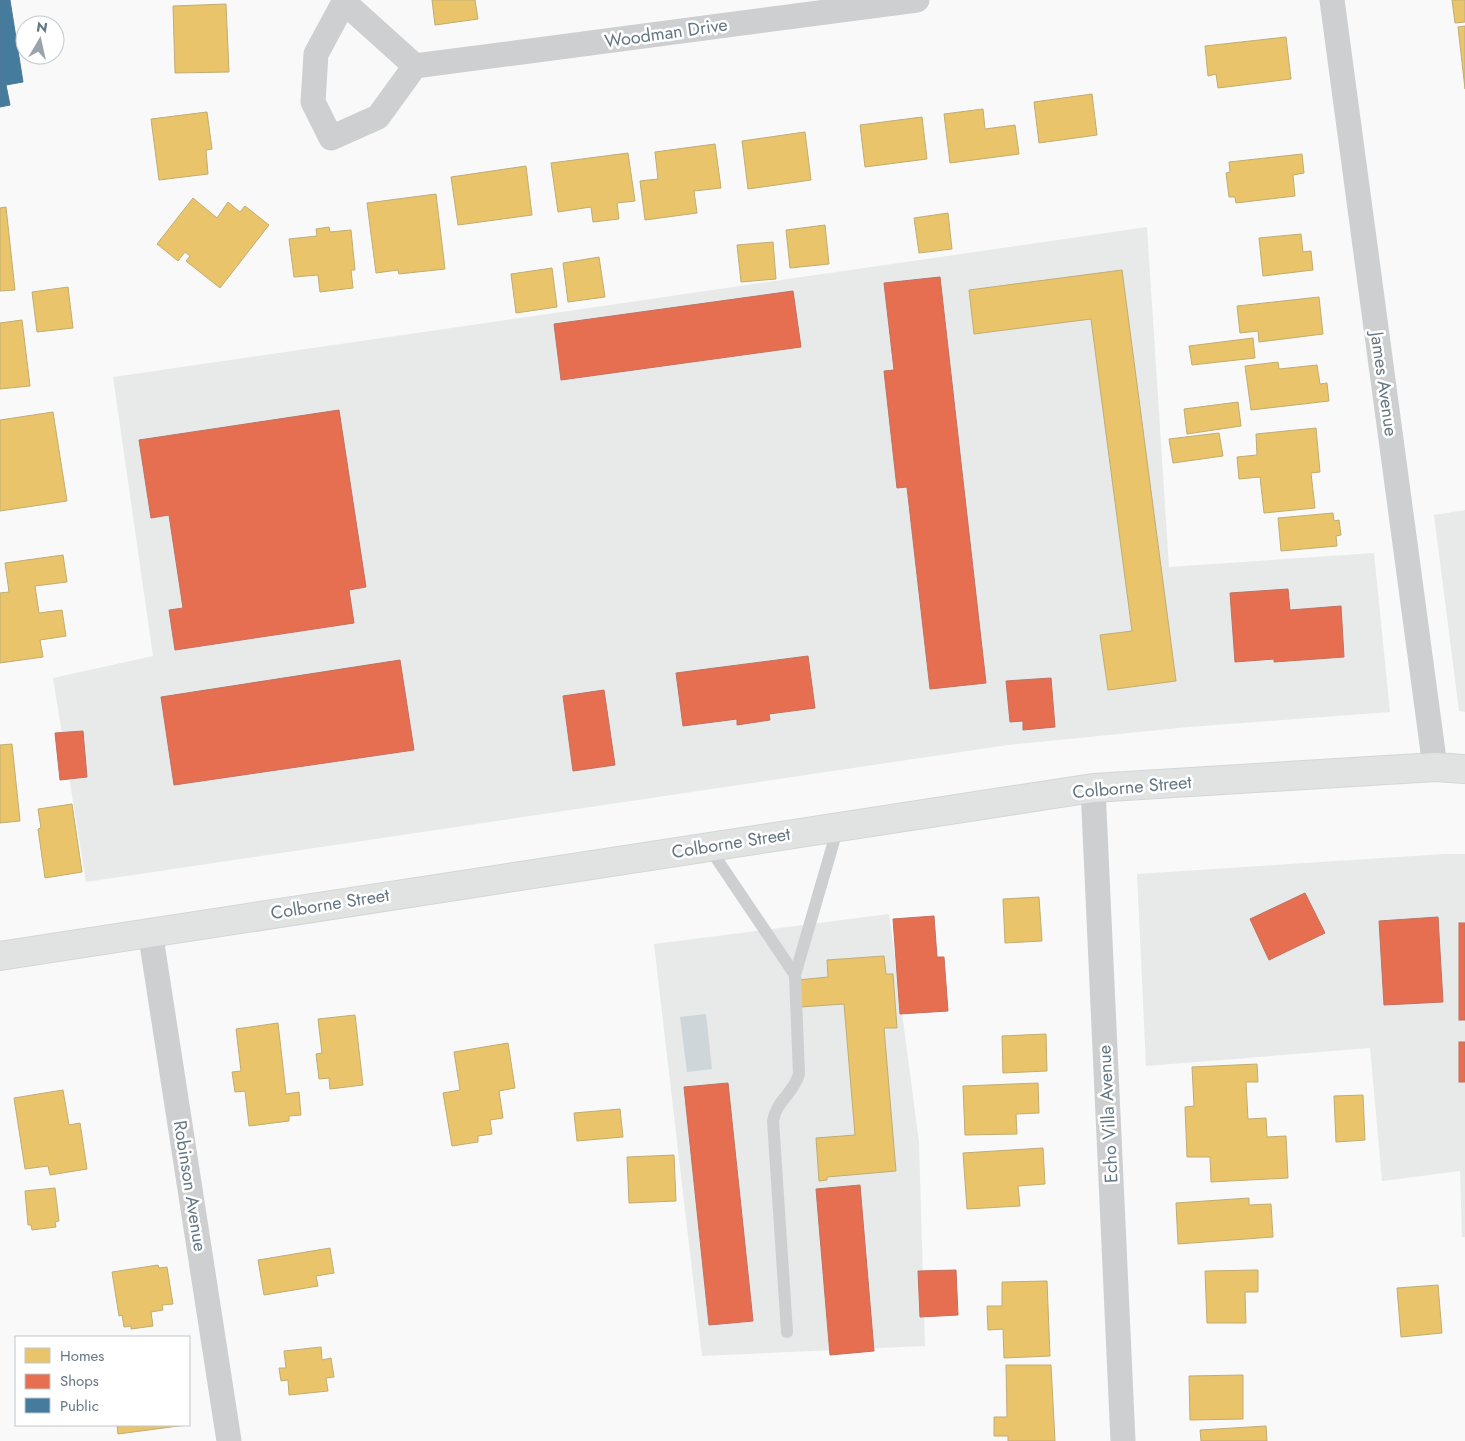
<svg xmlns="http://www.w3.org/2000/svg" width="1465" height="1441" font-family="Jost,sans-serif">
	<rect width="100%" height="100%" fill="#f9f9f9"/>
	<g fill="#e8e9e9">
		<path d="M 1147,227 L 1169,567 L 1374,553 L 1390,712 L 1189,727 L 1008,745 L 86,882 L 53,678 L 153,656 L 113,377 Z"/>
		<path d="M 1465,510 L 1465,712 L 1459,711 L 1434,515 Z"/>
		<path d="M 1445,854 L 1465,854 L 1465,1237 L 1462,1237 L 1460,1171 L 1382,1181 L 1370,1048 L 1146,1066 L 1137,874 Z"/>
		<path d="M 889,914 L 919,1142 L 925,1346 L 702,1356 L 654,944 Z"/>
	</g>
	<path fill="#ced6d9" d="M 706,1014 L 712,1069 L 687,1072 L 680,1017 Z"/>
	<g fill="#e9c46a" stroke="#c1ad72">
		<path d="M 432,0 L 475,0 L 478,19 L 435,25 Z"/>
		<path d="M 1452,0 L 1465,0 L 1465,22 L 1455,23 Z"/>
		<path d="M 226,4 L 229,72 L 175,73 L 173,6 Z"/>
		<path d="M 1465,26 L 1465,89 L 1458,27 Z"/>
		<path d="M 1286,37 L 1291,79 L 1218,88 L 1216,74 L 1208,76 L 1205,46 Z"/>
		<path d="M 1092,94 L 1097,135 L 1039,143 L 1034,102 Z"/>
		<path d="M 983,109 L 985,129 L 1015,125 L 1019,154 L 950,163 L 944,114 Z"/>
		<path d="M 207,112 L 212,149 L 206,150 L 208,174 L 159,180 L 151,119 Z"/>
		<path d="M 922,117 L 927,159 L 865,167 L 860,125 Z"/>
		<path d="M 805,132 L 811,180 L 748,189 L 742,141 Z"/>
		<path d="M 715,144 L 721,188 L 694,191 L 697,213 L 645,220 L 640,181 L 658,179 L 655,152 Z"/>
		<path d="M 628,153 L 635,201 L 617,203 L 619,219 L 593,222 L 591,207 L 558,212 L 551,163 Z"/>
		<path d="M 1302,154 L 1304,173 L 1293,175 L 1295,196 L 1236,203 L 1235,197 L 1229,197 L 1226,173 L 1230,172 L 1229,162 Z"/>
		<path d="M 526,166 L 532,215 L 458,225 L 451,177 Z"/>
		<path d="M 436,194 L 445,269 L 399,274 L 398,270 L 376,273 L 367,203 Z"/>
		<path d="M 193,198 L 217,218 L 228,202 L 240,212 L 245,206 L 269,225 L 220,288 L 186,261 L 190,256 L 185,252 L 178,261 L 157,244 Z"/>
		<path d="M 6,207 L 15,290 L 0,291 L 0,208 Z"/>
		<path d="M 948,213 L 952,249 L 919,253 L 914,218 Z"/>
		<path d="M 825,225 L 829,264 L 790,268 L 786,230 Z"/>
		<path d="M 329,227 L 330,232 L 351,230 L 355,270 L 351,270 L 353,288 L 320,292 L 318,275 L 294,277 L 289,239 L 317,236 L 316,229 Z"/>
		<path d="M 1301,234 L 1303,252 L 1311,251 L 1313,270 L 1263,276 L 1259,238 Z"/>
		<path d="M 773,242 L 776,279 L 741,282 L 737,245 Z"/>
		<path d="M 599,257 L 605,297 L 568,302 L 563,263 Z"/>
		<path d="M 552,268 L 557,307 L 516,313 L 511,274 Z"/>
		<path d="M 1122,270 L 1176,681 L 1108,690 L 1100,635 L 1132,631 L 1091,319 L 974,334 L 969,290 Z"/>
		<path d="M 68,287 L 73,328 L 37,332 L 32,292 Z"/>
		<path d="M 1319,297 L 1323,334 L 1259,342 L 1258,331 L 1240,333 L 1237,306 Z"/>
		<path d="M 22,320 L 30,386 L 0,389 L 0,323 Z"/>
		<path d="M 1253,338 L 1255,358 L 1192,365 L 1189,346 Z"/>
		<path d="M 1278,362 L 1279,369 L 1317,365 L 1320,384 L 1327,383 L 1329,401 L 1251,410 L 1245,366 Z"/>
		<path d="M 1238,402 L 1241,426 L 1187,434 L 1184,409 Z"/>
		<path d="M 53,412 L 67,501 L 0,511 L 0,420 Z"/>
		<path d="M 1316,428 L 1320,472 L 1311,473 L 1315,508 L 1264,513 L 1260,477 L 1239,479 L 1237,457 L 1257,455 L 1256,434 Z"/>
		<path d="M 1219,433 L 1223,456 L 1173,463 L 1169,439 Z"/>
		<path d="M 1333,513 L 1334,521 L 1339,520 L 1341,535 L 1336,536 L 1337,546 L 1281,551 L 1278,518 Z"/>
		<path d="M 63,555 L 67,582 L 35,586 L 39,613 L 62,610 L 66,636 L 40,640 L 43,657 L 0,663 L 0,593 L 9,592 L 5,563 Z"/>
		<path d="M 12,744 L 20,821 L 0,823 L 0,745 Z"/>
		<path d="M 72,804 L 82,872 L 45,878 L 38,829 L 41,828 L 38,809 Z"/>
		<path d="M 1039,897 L 1042,941 L 1005,943 L 1003,899 Z"/>
		<path d="M 884,956 L 886,974 L 893,974 L 897,1028 L 884,1028 L 896,1171 L 827,1177 L 827,1180 L 819,1181 L 816,1138 L 855,1135 L 844,1004 L 800,1007 L 798,980 L 828,977 L 827,960 Z"/>
		<path d="M 355,1015 L 363,1085 L 330,1089 L 329,1078 L 319,1079 L 316,1054 L 322,1053 L 318,1019 Z"/>
		<path d="M 278,1023 L 286,1094 L 299,1092 L 301,1115 L 289,1116 L 289,1121 L 249,1126 L 245,1091 L 235,1092 L 232,1072 L 241,1071 L 236,1029 Z"/>
		<path d="M 1046,1034 L 1047,1071 L 1003,1073 L 1002,1036 Z"/>
		<path d="M 508,1043 L 515,1088 L 499,1091 L 503,1118 L 490,1120 L 492,1134 L 478,1136 L 478,1142 L 452,1146 L 443,1093 L 460,1090 L 454,1052 Z"/>
		<path d="M 1257,1064 L 1258,1082 L 1246,1082 L 1248,1119 L 1266,1118 L 1267,1137 L 1286,1136 L 1288,1178 L 1211,1182 L 1210,1157 L 1187,1157 L 1185,1107 L 1194,1106 L 1192,1067 Z"/>
		<path d="M 1038,1083 L 1039,1113 L 1016,1114 L 1017,1134 L 965,1135 L 963,1086 Z"/>
		<path d="M 63,1090 L 69,1125 L 80,1123 L 87,1169 L 50,1175 L 48,1166 L 25,1169 L 14,1098 Z"/>
		<path d="M 1363,1095 L 1365,1140 L 1336,1142 L 1334,1096 Z"/>
		<path d="M 620,1109 L 623,1137 L 577,1141 L 574,1113 Z"/>
		<path d="M 1043,1148 L 1045,1184 L 1018,1186 L 1020,1206 L 967,1209 L 963,1153 Z"/>
		<path d="M 674,1155 L 676,1201 L 629,1203 L 627,1157 Z"/>
		<path d="M 55,1188 L 59,1221 L 55,1222 L 56,1227 L 32,1230 L 31,1225 L 28,1225 L 25,1191 Z"/>
		<path d="M 1249,1198 L 1249,1205 L 1271,1204 L 1273,1237 L 1178,1244 L 1176,1203 Z"/>
		<path d="M 330,1248 L 334,1273 L 316,1276 L 318,1286 L 264,1295 L 258,1260 Z"/>
		<path d="M 158,1265 L 159,1268 L 167,1267 L 173,1304 L 162,1305 L 163,1310 L 151,1312 L 153,1326 L 131,1329 L 131,1326 L 124,1327 L 122,1315 L 119,1316 L 112,1272 Z"/>
		<path d="M 1258,1270 L 1258,1292 L 1245,1292 L 1246,1323 L 1207,1323 L 1205,1271 Z"/>
		<path d="M 1047,1281 L 1050,1356 L 1004,1358 L 1003,1329 L 988,1330 L 987,1306 L 1002,1306 L 1002,1282 Z"/>
		<path d="M 1438,1285 L 1442,1333 L 1401,1337 L 1397,1288 Z"/>
		<path d="M 321,1347 L 322,1360 L 331,1358 L 334,1377 L 326,1378 L 328,1391 L 289,1395 L 288,1380 L 281,1381 L 279,1368 L 286,1368 L 284,1351 Z"/>
		<path d="M 1006,1365 L 1051,1365 L 1055,1441 L 1008,1441 L 1008,1436 L 994,1436 L 994,1417 L 1007,1417 Z"/>
		<path d="M 1243,1375 L 1243,1419 L 1190,1420 L 1189,1376 Z"/>
		<path d="M 117,1425 L 186,1425 L 118,1434 Z"/>
		<path d="M 1266,1426 L 1267,1441 L 1201,1441 L 1200,1430 Z"/>
	</g>
	<g fill="#e76f51" stroke="#c07160">
		<path d="M 940,277 L 986,683 L 930,689 L 907,487 L 897,488 L 884,371 L 894,370 L 884,283 Z"/>
		<path d="M 793,291 L 801,347 L 561,380 L 554,324 Z"/>
		<path d="M 339,410 L 366,587 L 349,590 L 354,623 L 175,650 L 169,610 L 183,608 L 169,515 L 151,518 L 139,440 Z"/>
		<path d="M 1288,589 L 1290,610 L 1341,606 L 1344,657 L 1274,662 L 1274,659 L 1235,662 L 1230,593 Z"/>
		<path d="M 808,656 L 815,708 L 769,714 L 770,720 L 737,725 L 737,719 L 683,726 L 676,673 Z"/>
		<path d="M 400,660 L 414,750 L 174,785 L 161,697 Z"/>
		<path d="M 1051,678 L 1055,727 L 1023,730 L 1023,721 L 1010,722 L 1006,681 Z"/>
		<path d="M 604,690 L 615,765 L 573,771 L 563,696 Z"/>
		<path d="M 83,731 L 87,777 L 60,780 L 55,733 Z"/>
		<path d="M 1305,893 L 1325,933 L 1269,960 L 1250,919 Z"/>
		<path d="M 934,916 L 937,957 L 944,957 L 948,1011 L 900,1014 L 893,919 Z"/>
		<path d="M 1438,917 L 1443,1002 L 1384,1005 L 1379,921 Z"/>
		<rect x="1459" y="923" width="6" height="97"/>
		<rect x="1459" y="1042" width="6" height="40"/>
		<path d="M 728,1083 L 753,1321 L 709,1325 L 684,1087 Z"/>
		<path d="M 860,1185 L 874,1351 L 830,1355 L 816,1189 Z"/>
		<path d="M 956,1270 L 958,1315 L 920,1317 L 918,1271 Z"/>
	</g>
	<path fill="#457b9d" stroke="#4f7a95" d="M 0,0 L 10,0 L 23,82 L 6,85 L 10,105 L 0,107 Z"/>
	<g fill="none" stroke-linecap="round" stroke-linejoin="round">
		<defs>
			<path id="secondary" d="M 0,956 L 1093,788 L 1435,767 L 1465,769"/>
		</defs>
		<use href="#secondary" stroke="#d5d6d7" stroke-width="30"/>
		<g stroke="#cecfd0" stroke-width="12">
			<path d="M 708,846 L 795,975 L 838,827"/>
			<path d="M 787,1332 L 773,1121 C 777,1099 793,1095 799,1074 L 795,975"/>
		</g>
		<g stroke="#cecfd0" stroke-width="25">
			<path d="M 1332,0 L 1435,767"/>
			<path d="M 415,66 L 344,2 L 316,54 L 313,102 L 331,138 L 378,117 L 415,66 L 917,0"/>
			<path d="M 1093,788 L 1123,1441"/>
			<path d="M 150,931 L 229,1441"/>
		</g>
		<use href="#secondary" stroke="#e1e2e2" stroke-width="28"/>
	</g>
	<g text-anchor="middle" dominant-baseline="central" stroke-width="5" stroke-linejoin="round" paint-order="stroke">
		<g font-size="18" fill="#657683" stroke="#fff">
			<text transform="translate(666 33) rotate(-8)">Woodman Drive</text>
			<text transform="translate(1384 384) rotate(82)">James Avenue</text>
			<text transform="translate(1132 787) rotate(-5)">Colborne Street</text>
			<text transform="translate(731 843) rotate(-9)">Colborne Street</text>
			<text transform="translate(330 904) rotate(-9)">Colborne Street</text>
			<text transform="translate(1108 1114) rotate(-93)">Echo Villa Avenue</text>
			<text transform="translate(190 1186) rotate(81)">Robinson Avenue</text>
		</g>
	</g>
	<rect x="15" y="1336" width="175" height="90" fill="#ffffff" stroke="#c1c8cd"/>
	<rect x="25" y="1348" width="25" height="15" fill="#e9c46a" stroke="#c1c8cd"/>
	<text x="60" y="1361" font-size="15" fill="#657683">Homes</text>
	<rect x="25" y="1374" width="25" height="15" fill="#e76f51" stroke="#c1c8cd"/>
	<text x="60" y="1386" font-size="15" fill="#657683">Shops</text>
	<rect x="25" y="1398" width="25" height="15" fill="#457b9d" stroke="#c1c8cd"/>
	<text x="60" y="1411" font-size="15" fill="#657683">Public</text>
	<g transform="translate(40 40) rotate(9)"><circle r="24" fill="#ffffff" stroke="#c1c8cd"/>
	<path d="M0-4L9 19L0 12L-9 19Z" fill="#99a4ac"/>
	<text y="-8" font-size="14" font-weight="bold" text-anchor="middle" fill="#657683">N</text>
	</g>
</svg>
